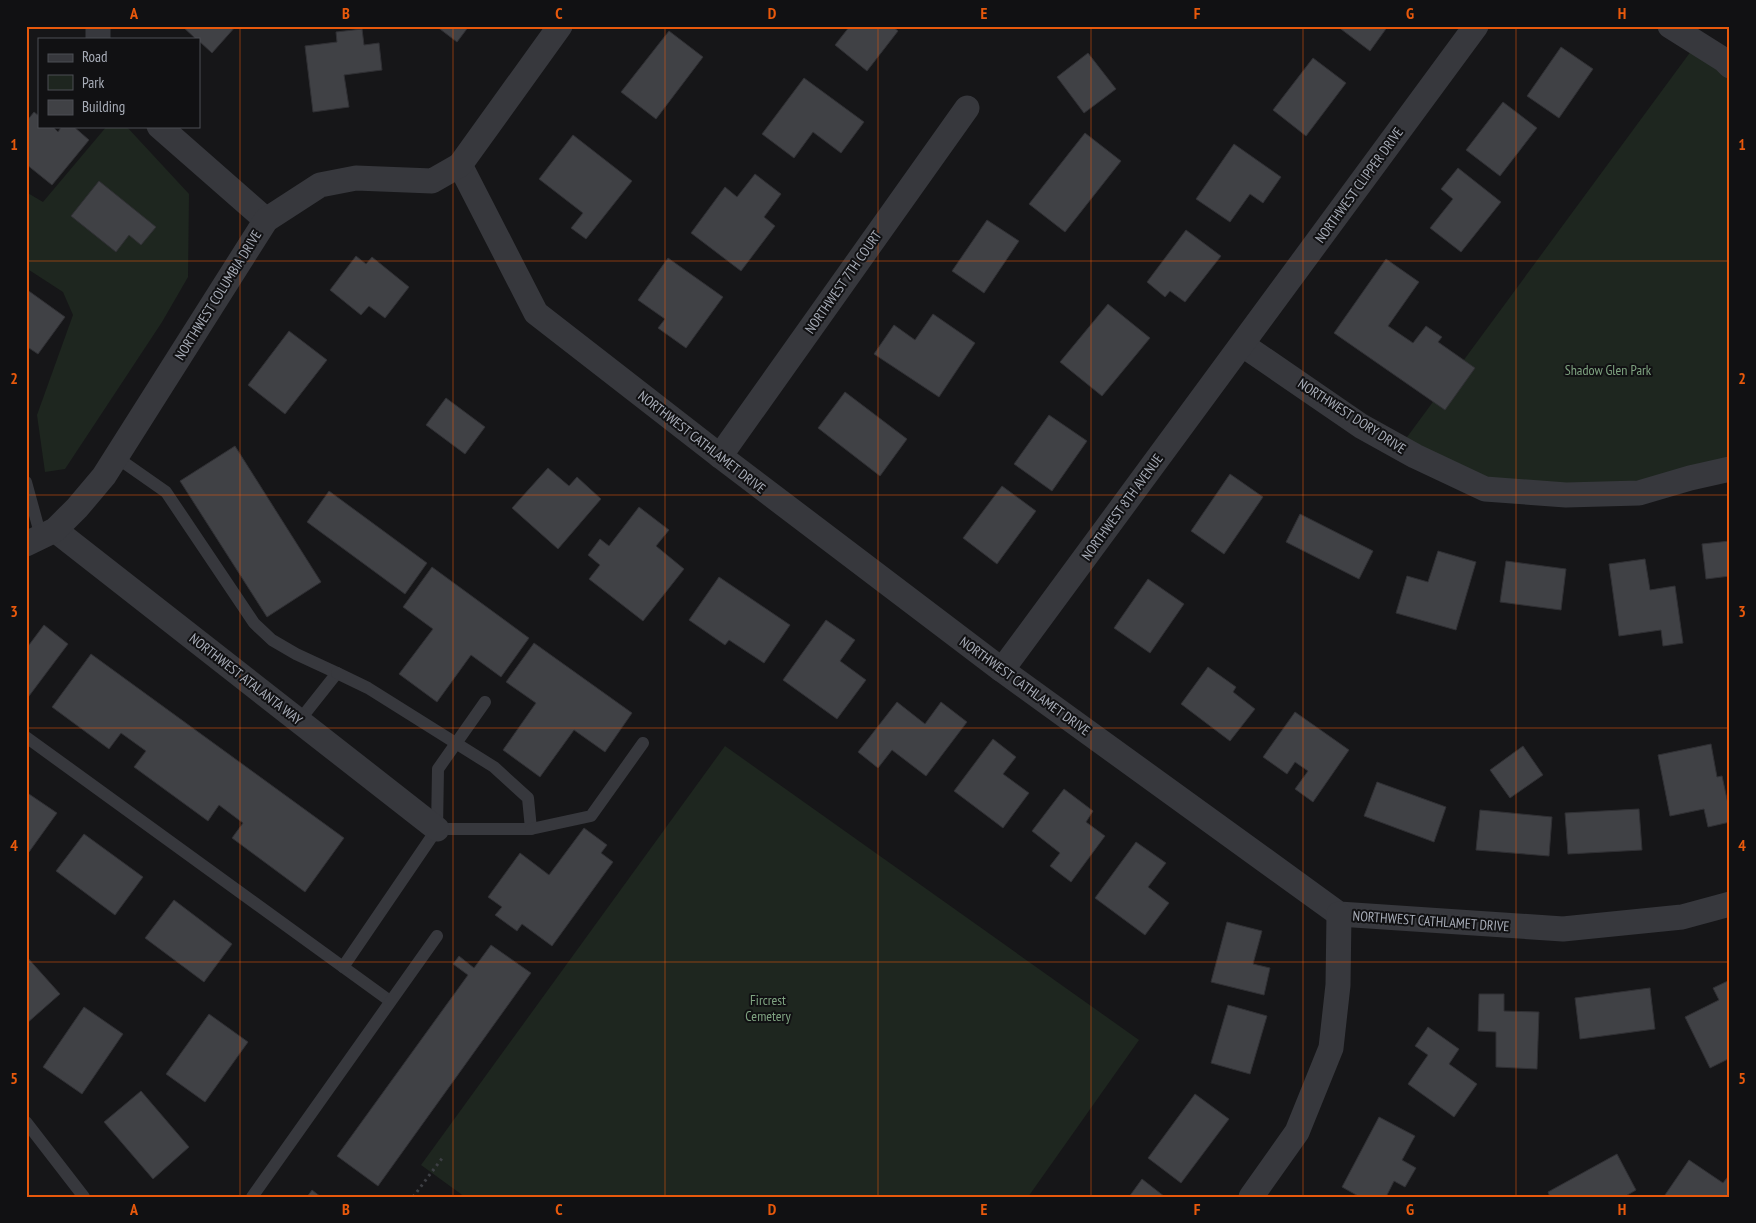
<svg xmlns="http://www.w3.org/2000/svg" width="1756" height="1223" font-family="'PT Sans Narrow',sans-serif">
	<rect width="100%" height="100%" fill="#161618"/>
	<g fill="#1e261f">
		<path d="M 1697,43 L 1730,66 L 1730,469 L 1690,478 L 1485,489 L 1399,448 Z"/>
		<path d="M 107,126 L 126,126 L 189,194 L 188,277 L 162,322 L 65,469 L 45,472 L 37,415 L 73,315 L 63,292 L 26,268 L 26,192 L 43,202 Z"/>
		<path d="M 725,746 L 1139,1040 L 1028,1197 L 465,1197 L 421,1165 Z"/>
	</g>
	<g fill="#404145" stroke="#303034">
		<path d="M 182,26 L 236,26 L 212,53 L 199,41 L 199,39 L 196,39 Z"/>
		<path d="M 436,26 L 469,26 L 457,42 Z"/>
		<path d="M 850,26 L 892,26 L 898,31 L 867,71 L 835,45 Z"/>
		<path d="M 1337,26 L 1388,26 L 1370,51 Z"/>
		<path d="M 362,29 L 364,45 L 379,43 L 382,70 L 344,75 L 349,107 L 313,112 L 305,46 L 337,42 L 336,32 Z"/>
		<path d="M 669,31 L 703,57 L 656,119 L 621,92 Z"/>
		<path d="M 1561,47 L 1593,69 L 1559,118 L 1527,96 Z"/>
		<path d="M 1088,53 L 1116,89 L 1084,113 L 1057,77 Z"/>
		<path d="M 1313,58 L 1346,83 L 1306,136 L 1273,110 Z"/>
		<path d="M 804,78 L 864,122 L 841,153 L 813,132 L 794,158 L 762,134 Z"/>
		<path d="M 1503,102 L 1537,128 L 1500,176 L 1466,150 Z"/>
		<path d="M 34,112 L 39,116 L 39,126 L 52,126 L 58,132 L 62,126 L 73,126 L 89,140 L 52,185 L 26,164 L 26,122 Z"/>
		<path d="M 1085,133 L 1121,161 L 1065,232 L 1029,204 Z"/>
		<path d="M 573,135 L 632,181 L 586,239 L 571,228 L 583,213 L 539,179 Z"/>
		<path d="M 1234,144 L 1281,177 L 1263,203 L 1250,194 L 1230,222 L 1196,199 Z"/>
		<path d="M 1458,168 L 1501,202 L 1461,252 L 1430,228 L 1453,199 L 1441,189 Z"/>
		<path d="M 755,174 L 781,194 L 764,217 L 775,226 L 741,271 L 691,233 L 725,187 L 737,197 Z"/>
		<path d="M 99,181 L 156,227 L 141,245 L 129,235 L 116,252 L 71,216 Z"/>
		<path d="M 987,220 L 1019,241 L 984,293 L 952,271 Z"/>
		<path d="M 1186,230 L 1221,256 L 1185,302 L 1170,291 L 1165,297 L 1147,282 Z"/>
		<path d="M 356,256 L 366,264 L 372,257 L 409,287 L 385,318 L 369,306 L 361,315 L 330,290 Z"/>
		<path d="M 668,258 L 723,297 L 686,348 L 658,328 L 665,319 L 638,300 Z"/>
		<path d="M 1386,259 L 1419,282 L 1388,326 L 1413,343 L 1426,326 L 1442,337 L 1438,342 L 1475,368 L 1445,410 L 1334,333 Z"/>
		<path d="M 26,289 L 65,317 L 38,354 L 26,346 Z"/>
		<path d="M 1108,304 L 1150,338 L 1102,396 L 1060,362 Z"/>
		<path d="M 933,314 L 975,343 L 939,397 L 874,354 L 894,325 L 915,340 Z"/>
		<path d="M 289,331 L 327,360 L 285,414 L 248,385 Z"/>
		<path d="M 845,392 L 907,439 L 880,476 L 818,428 Z"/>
		<path d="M 446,398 L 485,427 L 465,454 L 426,425 Z"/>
		<path d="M 1049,415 L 1087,441 L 1052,491 L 1014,464 Z"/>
		<path d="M 235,446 L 321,582 L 267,617 L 180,481 Z"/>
		<path d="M 548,468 L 569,486 L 577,477 L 601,499 L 558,549 L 512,508 Z"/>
		<path d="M 1230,474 L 1263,497 L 1224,554 L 1191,531 Z"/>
		<path d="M 1002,486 L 1036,511 L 997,564 L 963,538 Z"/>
		<path d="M 329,491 L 427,563 L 405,594 L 307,522 Z"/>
		<path d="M 639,507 L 669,530 L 656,546 L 684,569 L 643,621 L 589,579 L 600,565 L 588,555 L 600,539 L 609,546 Z"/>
		<path d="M 1300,514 L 1373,551 L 1359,579 L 1286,542 Z"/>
		<path d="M 1730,541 L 1730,576 L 1706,579 L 1702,544 Z"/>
		<path d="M 1438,551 L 1476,562 L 1456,630 L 1396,613 L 1407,576 L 1428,582 Z"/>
		<path d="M 1645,559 L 1650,590 L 1675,586 L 1683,643 L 1663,646 L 1661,630 L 1619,636 L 1609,564 Z"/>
		<path d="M 1506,561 L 1566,569 L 1561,610 L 1500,602 Z"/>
		<path d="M 432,567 L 529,638 L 501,677 L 471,655 L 437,702 L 399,674 L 433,629 L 403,607 Z"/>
		<path d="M 719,577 L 790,625 L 764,663 L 729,640 L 725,645 L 689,620 Z"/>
		<path d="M 1148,579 L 1184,604 L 1150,653 L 1114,628 Z"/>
		<path d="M 826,620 L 855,640 L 840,661 L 866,680 L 837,719 L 783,680 Z"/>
		<path d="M 44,625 L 68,644 L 26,700 L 26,649 Z"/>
		<path d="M 534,643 L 632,713 L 605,752 L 574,730 L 540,777 L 503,750 L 536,703 L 506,682 Z"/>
		<path d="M 91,654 L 344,838 L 305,892 L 232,838 L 243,823 L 219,805 L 208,821 L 134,767 L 146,751 L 121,733 L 109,749 L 52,707 Z"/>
		<path d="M 1208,667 L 1236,687 L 1233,692 L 1255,709 L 1230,741 L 1181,704 Z"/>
		<path d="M 897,702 L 925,724 L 941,702 L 967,722 L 926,776 L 892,750 L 878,768 L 858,752 Z"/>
		<path d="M 1295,712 L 1349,750 L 1313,802 L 1295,789 L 1308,771 L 1295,762 L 1287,774 L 1263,757 Z"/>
		<path d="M 993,739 L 1016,757 L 1003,774 L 1029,793 L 1003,828 L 954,791 Z"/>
		<path d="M 1711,744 L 1717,777 L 1722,776 L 1730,813 L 1730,822 L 1708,827 L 1704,809 L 1670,816 L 1658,755 Z"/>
		<path d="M 1523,746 L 1543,775 L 1510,798 L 1490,770 Z"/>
		<path d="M 1377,782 L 1446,807 L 1434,842 L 1364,816 Z"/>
		<path d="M 1064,789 L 1093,811 L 1086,822 L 1105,836 L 1071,882 L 1050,866 L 1060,853 L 1032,831 Z"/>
		<path d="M 26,792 L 57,813 L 29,852 L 26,850 Z"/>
		<path d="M 1639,809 L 1642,850 L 1568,854 L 1565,813 Z"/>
		<path d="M 1480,810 L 1552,817 L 1549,856 L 1476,850 Z"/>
		<path d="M 584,828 L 607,845 L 601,853 L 613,862 L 552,946 L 522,924 L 517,931 L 495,915 L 502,907 L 488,897 L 520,853 L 549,875 Z"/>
		<path d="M 84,834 L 143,877 L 115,915 L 56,871 Z"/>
		<path d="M 1136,842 L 1166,863 L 1148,887 L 1169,903 L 1145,935 L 1095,898 Z"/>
		<path d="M 174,900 L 232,944 L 204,982 L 145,938 Z"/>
		<path d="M 1227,922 L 1262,931 L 1253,964 L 1270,968 L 1264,995 L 1211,982 Z"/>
		<path d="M 491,945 L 531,973 L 378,1186 L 337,1156 L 468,975 L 453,964 L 459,956 L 474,968 Z"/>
		<path d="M 26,956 L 60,994 L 26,1024 Z"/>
		<path d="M 1730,980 L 1730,1058 L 1710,1068 L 1685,1017 L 1719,1000 L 1713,988 Z"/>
		<path d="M 1650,988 L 1655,1029 L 1580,1039 L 1575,998 Z"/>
		<path d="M 1479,994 L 1504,994 L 1504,1011 L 1539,1012 L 1537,1069 L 1496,1067 L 1496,1032 L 1478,1031 Z"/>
		<path d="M 1228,1005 L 1267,1016 L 1250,1074 L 1211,1063 Z"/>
		<path d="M 84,1007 L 123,1034 L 82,1094 L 43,1067 Z"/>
		<path d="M 209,1014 L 248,1042 L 205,1102 L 166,1074 Z"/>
		<path d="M 1428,1027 L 1459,1049 L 1449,1064 L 1477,1084 L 1454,1117 L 1408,1084 L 1428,1055 L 1415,1046 Z"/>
		<path d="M 141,1091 L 189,1147 L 153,1179 L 104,1122 Z"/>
		<path d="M 1195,1094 L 1229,1119 L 1181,1183 L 1148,1158 Z"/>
		<path d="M 1379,1117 L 1415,1136 L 1402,1160 L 1416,1168 L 1405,1187 L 1394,1181 L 1386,1197 L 1360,1197 L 1342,1187 Z"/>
		<path d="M 1617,1154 L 1636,1190 L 1624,1197 L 1550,1197 L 1548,1192 Z"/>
		<path d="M 1689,1160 L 1723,1183 L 1730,1174 L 1730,1197 L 1668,1197 L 1665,1195 Z"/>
		<path d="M 1142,1179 L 1165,1197 L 1129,1197 Z"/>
		<path d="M 312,1190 L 321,1197 L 307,1197 Z"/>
	</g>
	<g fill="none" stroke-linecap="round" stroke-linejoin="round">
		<path stroke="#3d3f44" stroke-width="3" stroke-dasharray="2.5 4" stroke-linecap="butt" d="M 413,1197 L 443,1157"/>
		<g stroke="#37383d" stroke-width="12">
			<path d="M 116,457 L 166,492 L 254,623 L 272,640 L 296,654 L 337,673 L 299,721"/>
			<path d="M 26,482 L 41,537"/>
			<path d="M 337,673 L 368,688 L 494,767 L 528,798 L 531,829 L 437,829"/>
			<path d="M 26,737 L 390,1001"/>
			<path d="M 531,829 L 591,816 L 643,743"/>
			<path d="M 343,967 L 437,829 L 438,769 L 485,702"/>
			<path d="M 26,1122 L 84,1197"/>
			<path d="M 252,1197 L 437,936"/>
		</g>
		<g stroke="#37383d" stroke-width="25">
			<path d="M 1670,26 L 1724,60 L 1730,66"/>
			<path d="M 98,39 L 98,26"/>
			<path d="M 159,126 L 266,220"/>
			<path d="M 460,165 L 536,313 L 720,456 L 1002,670 L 1339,914 L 1563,929 L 1682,917 L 1730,904"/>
			<path d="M 1243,345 L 1361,426 L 1415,456 L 1485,489 L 1566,495 L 1639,493 L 1690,478 L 1730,469"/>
			<path d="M 720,456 L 967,108"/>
			<path d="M 55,530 L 437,829"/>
			<path d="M 26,544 L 55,530 L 77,508 L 104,476 L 266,220 L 320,185 L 356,178 L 432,181 L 460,165 L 560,26"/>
			<path d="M 1002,670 L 1476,26"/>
			<path d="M 1251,1197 L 1297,1132 L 1331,1048 L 1338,985 L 1339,914"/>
		</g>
	</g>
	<path fill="none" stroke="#e8590c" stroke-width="1" stroke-opacity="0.55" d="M 240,26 L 240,1197M 453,26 L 453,1197M 665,26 L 665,1197M 878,26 L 878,1197M 1091,26 L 1091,1197M 1303,26 L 1303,1197M 1516,26 L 1516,1197M 26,261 L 1730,261M 26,495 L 1730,495M 26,728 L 1730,728M 26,962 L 1730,962"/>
	<g text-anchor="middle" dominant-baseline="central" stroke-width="4" stroke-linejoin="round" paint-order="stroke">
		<g font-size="14" fill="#a8adb8" stroke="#111113">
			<text transform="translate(1359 185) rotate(-54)">NORTHWEST CLIPPER DRIVE</text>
			<text transform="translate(843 282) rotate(-55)">NORTHWEST 7TH COURT</text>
			<text transform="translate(218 295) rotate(-58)">NORTHWEST COLUMBIA DRIVE</text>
			<text transform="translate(1352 416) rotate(33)">NORTHWEST DORY DRIVE</text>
			<text transform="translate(702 442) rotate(38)">NORTHWEST CATHLAMET DRIVE</text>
			<text transform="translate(1122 507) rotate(-54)">NORTHWEST 8TH AVENUE</text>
			<text transform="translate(246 679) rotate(38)">NORTHWEST ATALANTA WAY</text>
			<text transform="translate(1025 686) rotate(36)">NORTHWEST CATHLAMET DRIVE</text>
			<text transform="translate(1431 921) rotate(4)">NORTHWEST CATHLAMET DRIVE</text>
		</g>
		<g font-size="14" fill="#7fa381" stroke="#111113">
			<text x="1608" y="370">Shadow Glen Park</text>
			<text x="768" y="1000">Fircrest<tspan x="768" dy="16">Cemetery</tspan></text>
		</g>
	</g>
	<rect width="1756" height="1223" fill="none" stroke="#111113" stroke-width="55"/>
	<rect x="38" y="38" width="162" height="90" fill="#111113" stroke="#4d4f55"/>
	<rect x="48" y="54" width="25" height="8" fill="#37383d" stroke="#4d4f55"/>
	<text x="82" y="62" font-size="15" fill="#a8adb8">Road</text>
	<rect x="48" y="75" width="25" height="15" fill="#1e261f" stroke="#4d4f55"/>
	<text x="82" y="88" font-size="15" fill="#a8adb8">Park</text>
	<rect x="48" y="100" width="25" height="15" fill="#404145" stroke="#4d4f55"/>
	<text x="82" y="112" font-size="15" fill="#a8adb8">Building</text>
	<rect x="28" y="28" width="1700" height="1168" fill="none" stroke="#e8590c" stroke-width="2"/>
	<g font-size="16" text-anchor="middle" font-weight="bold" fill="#e8590c">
		<text x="134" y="19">A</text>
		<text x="346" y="19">B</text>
		<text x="559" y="19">C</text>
		<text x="772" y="19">D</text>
		<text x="984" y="19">E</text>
		<text x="1197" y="19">F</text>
		<text x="1410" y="19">G</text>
		<text x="1622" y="19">H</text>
		<text x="14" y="150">1</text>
		<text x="1742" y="150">1</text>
		<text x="14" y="384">2</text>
		<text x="1742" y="384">2</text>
		<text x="14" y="617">3</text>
		<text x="1742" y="617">3</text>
		<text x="14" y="851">4</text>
		<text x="1742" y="851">4</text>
		<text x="14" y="1084">5</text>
		<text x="1742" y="1084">5</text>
		<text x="134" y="1215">A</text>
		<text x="346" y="1215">B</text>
		<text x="559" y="1215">C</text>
		<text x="772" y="1215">D</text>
		<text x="984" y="1215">E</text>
		<text x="1197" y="1215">F</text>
		<text x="1410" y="1215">G</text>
		<text x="1622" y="1215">H</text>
	</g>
</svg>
